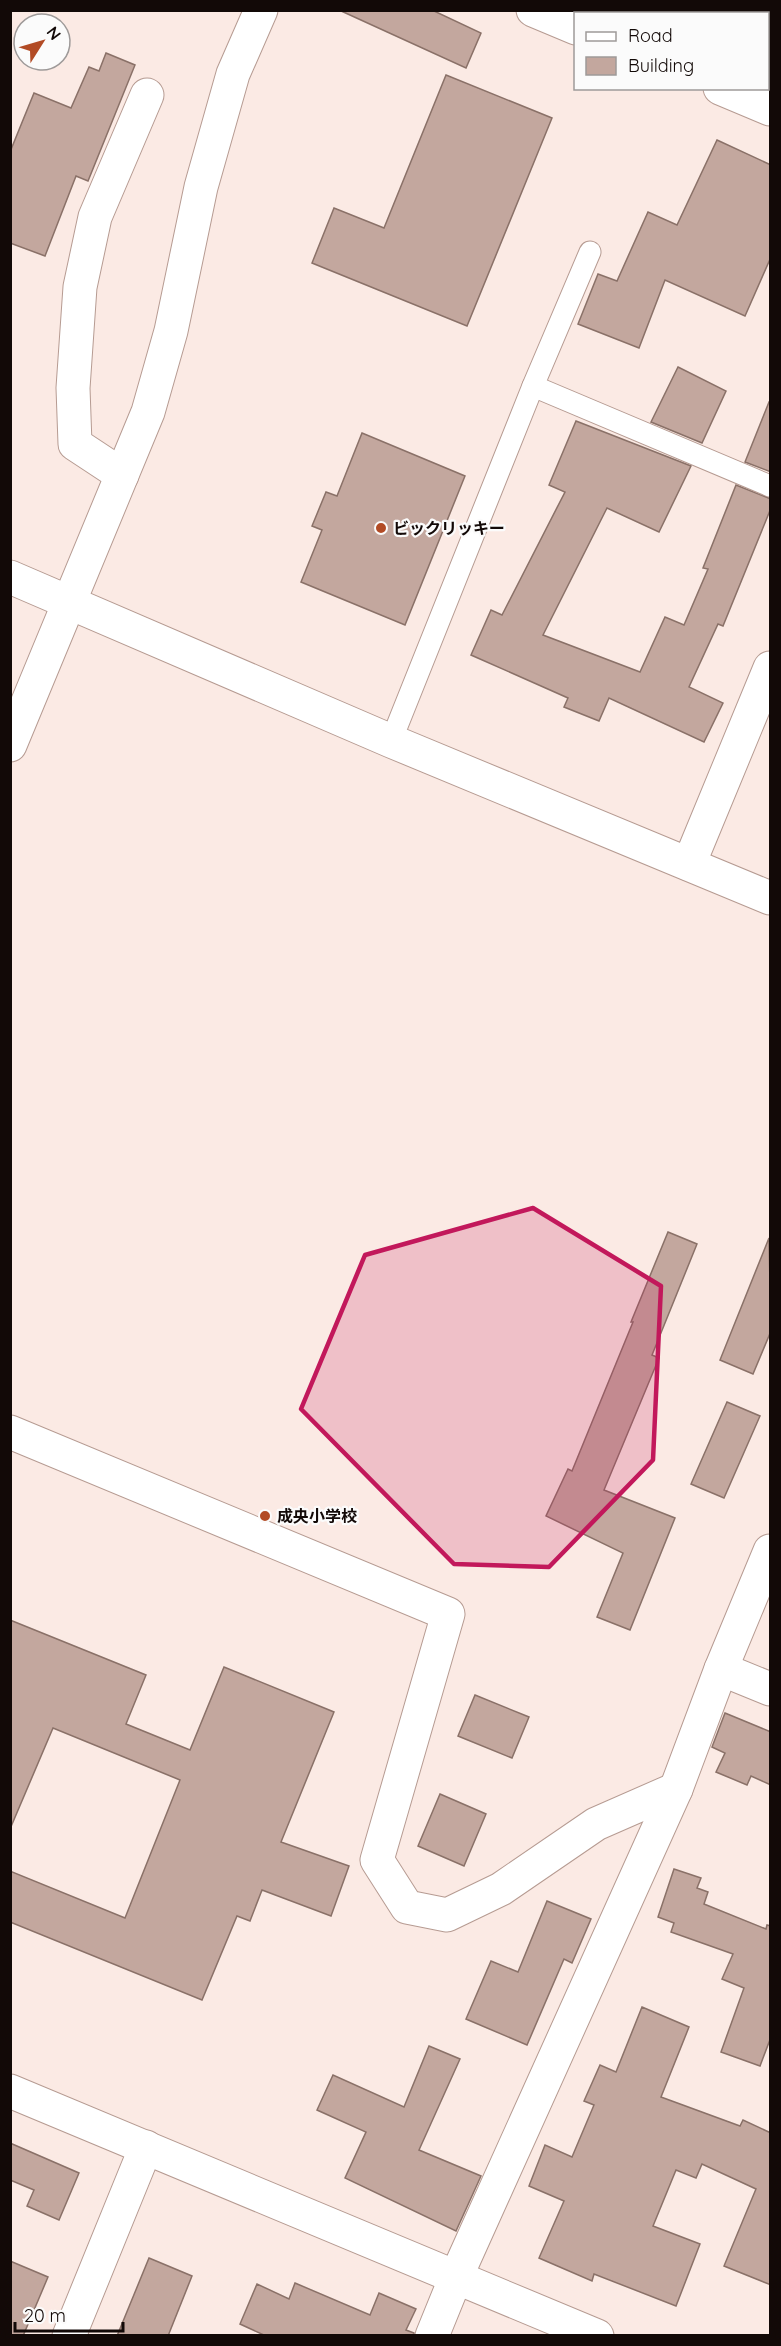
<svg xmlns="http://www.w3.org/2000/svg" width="781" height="2346" font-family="Quicksand,'Noto Sans JP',sans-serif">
	<rect width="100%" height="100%" fill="#fbeae4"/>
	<g fill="#c3a79e" stroke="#8a7168" stroke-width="1.5">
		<path d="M 339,10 L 432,10 L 481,33 L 466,68 Z"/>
		<path d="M 106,53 L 135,65 L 88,181 L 76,176 L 45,256 L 10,243 L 10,152 L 34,93 L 71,108 L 89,67 L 99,71 Z"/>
		<path d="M 446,75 L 552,118 L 467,326 L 312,263 L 334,208 L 384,228 Z"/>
		<path d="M 717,140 L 771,165 L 771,257 L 745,316 L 665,280 L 639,348 L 578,324 L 598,274 L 617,281 L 648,212 L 677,225 Z"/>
		<path d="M 678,367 L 726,391 L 702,443 L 651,422 Z"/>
		<path d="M 769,402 L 771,403 L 771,472 L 745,462 Z"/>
		<path d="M 576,421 L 691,466 L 659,532 L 607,508 L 543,635 L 640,672 L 665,617 L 684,625 L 708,569 L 703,568 L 736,485 L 771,499 L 771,508 L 723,626 L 718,624 L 689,687 L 723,703 L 704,742 L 609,698 L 599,721 L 564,707 L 568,698 L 471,655 L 491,610 L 502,615 L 565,492 L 549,485 Z"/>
		<path d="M 362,433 L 465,476 L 405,625 L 301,582 L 322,530 L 312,526 L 326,492 L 337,496 Z"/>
		<path d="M 668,1232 L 697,1244 L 652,1355 L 659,1358 L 604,1490 L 675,1518 L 630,1630 L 597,1617 L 623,1553 L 546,1516 L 568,1469 L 572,1471 L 633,1322 L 631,1322 Z"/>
		<path d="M 769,1238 L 771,1331 L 753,1374 L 720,1360 Z"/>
		<path d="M 727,1402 L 760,1416 L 724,1498 L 691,1484 Z"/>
		<path d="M 10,1620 L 146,1675 L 126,1724 L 190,1750 L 224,1667 L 334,1712 L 281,1842 L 349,1866 L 331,1916 L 262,1890 L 250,1921 L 237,1916 L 202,2000 L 10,1922 L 10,1871 L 125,1918 L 180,1780 L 53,1728 L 10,1829 Z"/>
		<path d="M 475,1695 L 529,1717 L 512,1758 L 458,1736 Z"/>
		<path d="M 725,1713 L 771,1732 L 771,1785 L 751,1776 L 747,1785 L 716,1772 L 725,1753 L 712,1747 Z"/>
		<path d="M 440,1794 L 486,1814 L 464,1866 L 418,1846 Z"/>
		<path d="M 674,1869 L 701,1878 L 697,1888 L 708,1892 L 704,1904 L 766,1929 L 767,1925 L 771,1926 L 771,2037 L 760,2066 L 721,2052 L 744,1988 L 722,1979 L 733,1954 L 671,1932 L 674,1923 L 658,1917 Z"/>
		<path d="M 547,1901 L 591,1919 L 572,1963 L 564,1959 L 527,2045 L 466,2019 L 491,1961 L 518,1972 Z"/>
		<path d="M 642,2007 L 689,2027 L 661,2097 L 740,2126 L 743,2120 L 771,2133 L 771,2285 L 724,2266 L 756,2189 L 702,2164 L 696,2178 L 676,2170 L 653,2226 L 700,2244 L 676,2306 L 594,2274 L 592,2281 L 539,2258 L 564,2201 L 529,2186 L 545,2145 L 572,2157 L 594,2105 L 584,2101 L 600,2065 L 616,2072 Z"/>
		<path d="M 429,2046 L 460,2059 L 419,2150 L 481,2176 L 456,2231 L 345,2178 L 366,2132 L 317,2110 L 333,2075 L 404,2107 Z"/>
		<path d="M 10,2143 L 79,2173 L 59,2220 L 27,2206 L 34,2190 L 10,2180 Z"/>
		<path d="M 149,2258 L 192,2276 L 168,2336 L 117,2336 Z"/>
		<path d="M 10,2261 L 48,2277 L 23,2336 L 10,2336 Z"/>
		<path d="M 295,2283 L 370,2315 L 379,2293 L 416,2309 L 406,2330 L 414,2333 L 414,2336 L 266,2336 L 240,2324 L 257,2284 L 289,2299 Z"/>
	</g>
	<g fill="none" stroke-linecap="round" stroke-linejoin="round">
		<defs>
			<g id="lane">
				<path d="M 533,386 L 770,486"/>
				<path d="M 391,741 L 533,386 L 590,252"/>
			</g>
			<g id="street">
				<path d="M 122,475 L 75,444 L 73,388 L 80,287 L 95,217 L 147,95"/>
				<path d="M 689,864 L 770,668"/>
				<path d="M 10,1432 L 448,1614 L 377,1860 L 407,1907 L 447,1915 L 501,1889 L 596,1824 L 676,1789"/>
				<path d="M 721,1669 L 770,1689"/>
				<path d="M 69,2336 L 146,2147"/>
				<path d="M 432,2336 L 456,2277 L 676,1789 L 721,1669 L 770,1551"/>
			</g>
			<g id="secondary">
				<path d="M 533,10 L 576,28"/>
				<path d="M 720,88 L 770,109"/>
				<path d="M 10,577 L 391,741 L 770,898"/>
				<path d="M 10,745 L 148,412 L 171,331 L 201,187 L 233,74 L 261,10"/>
				<path d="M 10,2091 L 597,2336"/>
			</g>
		</defs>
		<use href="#lane" stroke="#b69b92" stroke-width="23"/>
		<use href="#street" stroke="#b69b92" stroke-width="35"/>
		<use href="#secondary" stroke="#b69b92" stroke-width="35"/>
		<use href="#lane" stroke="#fff" stroke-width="21"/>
		<use href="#street" stroke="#fff" stroke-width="33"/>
		<use href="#secondary" stroke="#fff" stroke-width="33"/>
	</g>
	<path fill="#c2185b" fill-opacity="0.2" stroke="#c2185b" stroke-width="4.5" stroke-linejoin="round" d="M 533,1208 L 661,1286 L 653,1460 L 549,1567 L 454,1564 L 301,1409 L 365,1255 Z"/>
	<g fill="#b24b25" stroke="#fbfbfb" stroke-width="2">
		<circle cx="381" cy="528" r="6"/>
		<circle cx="265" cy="1516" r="6"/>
	</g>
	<g text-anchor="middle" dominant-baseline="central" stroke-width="4.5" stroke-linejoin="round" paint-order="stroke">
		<g font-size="16" font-weight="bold" fill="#120907" stroke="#fbfbfb" text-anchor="start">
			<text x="393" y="528">ビックリッキー</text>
			<text x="277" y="1516">成央小学校</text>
		</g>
	</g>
	<rect width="781" height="2346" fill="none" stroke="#120907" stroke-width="24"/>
	<rect x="574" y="12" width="195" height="78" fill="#fbfbfb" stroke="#9e9a99" stroke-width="1.5"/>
	<rect x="586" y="32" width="30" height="9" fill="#ffffff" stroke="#9e9a99" stroke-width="1.5"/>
	<text x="628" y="42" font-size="18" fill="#120907">Road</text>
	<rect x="586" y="57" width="30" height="18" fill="#c3a79e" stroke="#9e9a99" stroke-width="1.5"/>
	<text x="628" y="72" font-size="18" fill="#120907">Building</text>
	<g transform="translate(42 42) rotate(53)"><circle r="28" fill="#fbfbfb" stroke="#9e9a99" stroke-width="1.5"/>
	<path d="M0-4.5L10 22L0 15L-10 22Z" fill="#b24b25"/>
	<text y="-9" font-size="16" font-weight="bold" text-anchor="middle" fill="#120907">N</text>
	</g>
	<path d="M15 2322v9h108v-9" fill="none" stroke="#120907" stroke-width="3"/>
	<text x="24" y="2322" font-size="18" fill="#120907" stroke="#fbfbfb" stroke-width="4.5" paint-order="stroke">20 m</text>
</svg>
